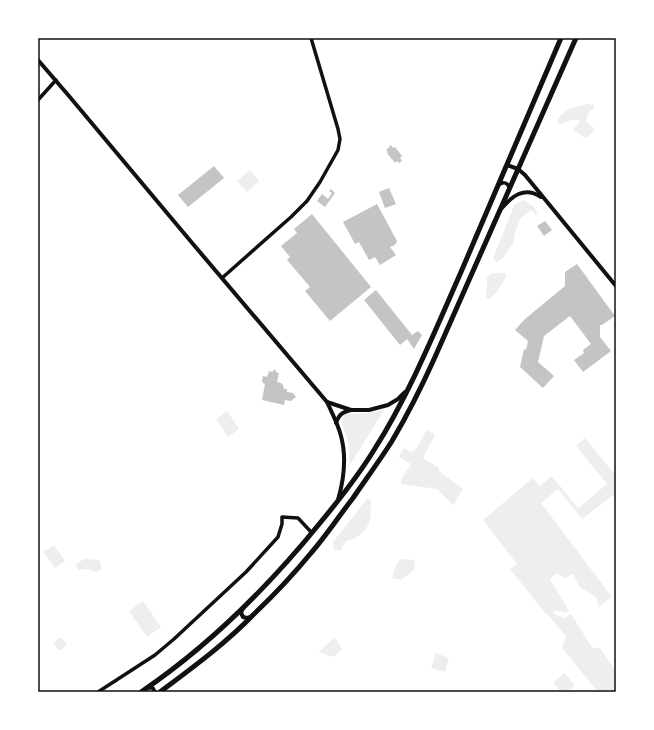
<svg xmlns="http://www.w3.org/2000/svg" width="654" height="730" font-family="'Alegreya Sans',sans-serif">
	<rect width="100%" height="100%" fill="#fff"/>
	<g fill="#eee">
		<path d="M 588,104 L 594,105 L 594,108 C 589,112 586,116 586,122 L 594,128 L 594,131 L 587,137 L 584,137 L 573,130 L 579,123 L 579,120 C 573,118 566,122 560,124 L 558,123 L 557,120 C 566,108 574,107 588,104 Z"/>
		<path d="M 250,170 L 259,181 L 247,192 L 237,181 Z"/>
		<path d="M 524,200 L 534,207 L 538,214 L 536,215 L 531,210 L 520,219 L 514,236 L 514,242 L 503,258 L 497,262 L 495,261 L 493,258 L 514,206 L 519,202 Z"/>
		<path d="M 492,273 L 505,273 L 506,277 L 496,293 L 489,299 L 486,298 L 486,295 L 487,285 L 487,278 L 489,275 Z"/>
		<path d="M 384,410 L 350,465 L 348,441 L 341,421 L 344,416 L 347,414 L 368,413 Z"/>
		<path d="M 227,411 L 239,429 L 228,437 L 216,419 Z"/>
		<path d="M 427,430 L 435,435 L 423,458 L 439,468 L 439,471 L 463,489 L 453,505 L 437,489 L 401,484 L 401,480 L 411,464 L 399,457 L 404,448 L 411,452 L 416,449 Z"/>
		<path d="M 585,438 L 616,476 L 616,493 L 582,519 L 558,489 L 541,503 L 612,597 L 599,607 L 596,597 L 580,587 L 573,574 L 565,578 L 556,573 L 550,579 L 569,611 L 566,613 L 558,611 L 552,612 L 556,615 L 565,618 L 571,614 L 593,649 L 599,647 L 616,671 L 616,692 L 598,692 L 562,648 L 566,636 L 548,615 L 546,614 L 510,569 L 517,564 L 483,520 L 533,478 L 540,486 L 552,476 L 578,508 L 607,484 L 576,446 Z"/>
		<path d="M 367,499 L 371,500 C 370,506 371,514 370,520 C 367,531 357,539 346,541 L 340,551 L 334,550 L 333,542 Z"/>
		<path d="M 54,545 L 65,561 L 55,568 L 43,552 Z"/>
		<path d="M 84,559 L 99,560 L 102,569 L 97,572 L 86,569 L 78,570 L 76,564 Z"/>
		<path d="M 401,559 L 414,560 L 415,569 L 401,580 L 392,578 L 397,563 Z"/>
		<path d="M 143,601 L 161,627 L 147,637 L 129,611 Z"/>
		<path d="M 61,637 L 67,645 L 60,651 L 53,643 Z"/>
		<path d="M 335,637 L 342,650 L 333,657 L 319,652 Z"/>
		<path d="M 436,653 L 449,658 L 445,672 L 431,668 Z"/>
		<path d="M 565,673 L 575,686 L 567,692 L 561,692 L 553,682 Z"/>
	</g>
	<g fill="#c4c4c4">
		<path d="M 391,145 L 393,148 L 395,147 L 402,156 L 400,158 L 402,161 L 399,163 L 397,161 L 395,163 L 387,153 L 388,152 L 386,150 Z"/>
		<path d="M 214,166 L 224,178 L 188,207 L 178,195 Z"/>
		<path d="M 389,188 L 396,204 L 385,208 L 379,192 Z"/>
		<path d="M 331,189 L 335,193 L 325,207 L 317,201 L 322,194 L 328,199 L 332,193 L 329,191 Z"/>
		<path d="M 377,204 L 397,241 L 395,245 L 390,247 L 396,255 L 380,265 L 375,257 L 369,260 L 359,242 L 355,244 L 343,222 Z"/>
		<path d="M 312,214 L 371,287 L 330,321 L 305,291 L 310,287 L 287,260 L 290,257 L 281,246 L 297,233 L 294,229 Z"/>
		<path d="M 545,221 L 552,230 L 544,236 L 537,226 Z"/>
		<path d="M 577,264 L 615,316 L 602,325 L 600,325 L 600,337 L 611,351 L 583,372 L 574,360 L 584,353 L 583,350 L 591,344 L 570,316 L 544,336 L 538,362 L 554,376 L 543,388 L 520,367 L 524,349 L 526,350 L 528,341 L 515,330 L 525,319 L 565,286 L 565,272 Z"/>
		<path d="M 376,290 L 412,335 L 418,331 L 422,335 L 414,349 L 407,339 L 400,345 L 364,300 Z"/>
		<path d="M 275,369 L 277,373 L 279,373 L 277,382 L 281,383 L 283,385 L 284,389 L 287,389 L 287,392 L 293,393 L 296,397 L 291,401 L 285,400 L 284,405 L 262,400 L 265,384 L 263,383 L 262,381 L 263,376 L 267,377 L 269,371 L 272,372 Z"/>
	</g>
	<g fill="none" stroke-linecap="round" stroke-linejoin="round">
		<g stroke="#111" stroke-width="3.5">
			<path d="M 38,100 L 56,80"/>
			<path d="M 498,186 C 502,181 508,182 509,188"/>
			<path d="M 222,278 L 291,217 L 307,201 L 320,182 L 338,150 L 340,139 L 338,129 L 311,38"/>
			<path d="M 147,688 L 153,688 L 155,692"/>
			<path d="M 98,692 L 155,655 L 174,639 L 246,572 L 278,537 L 282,524 L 282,517 L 298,518 L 312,533"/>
		</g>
		<g stroke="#111" stroke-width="4">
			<path d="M 38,60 L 69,96 L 193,244 L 327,402 C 332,413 338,424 341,436 C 347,458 344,479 338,500"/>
			<path d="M 507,165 L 518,169 L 525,175 L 616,286"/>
			<path d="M 501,209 C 512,196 524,186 541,197"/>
			<path d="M 327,402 L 351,410 L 369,410 L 388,405 L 398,399 L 405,392"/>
			<path d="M 336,423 C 339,414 343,412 351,410"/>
			<path d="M 243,608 L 241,613 L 243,617 L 247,618 L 251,617"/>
		</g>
		<g stroke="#111" stroke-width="5">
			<path d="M 141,692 C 209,646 268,587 320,523 C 339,500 358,476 374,450 C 409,395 435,331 461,272 C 494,194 528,116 561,38"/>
			<path d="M 160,692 C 192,668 225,644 253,615 C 273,596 293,575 311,553 C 326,536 339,516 353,498 C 366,479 380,460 392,441 C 408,414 422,386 435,357 L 576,38"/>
		</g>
	</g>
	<rect width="654" height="730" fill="none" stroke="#ffffff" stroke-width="78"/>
	<rect x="39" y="39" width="576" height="652" fill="none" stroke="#111" stroke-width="1.5"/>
</svg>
